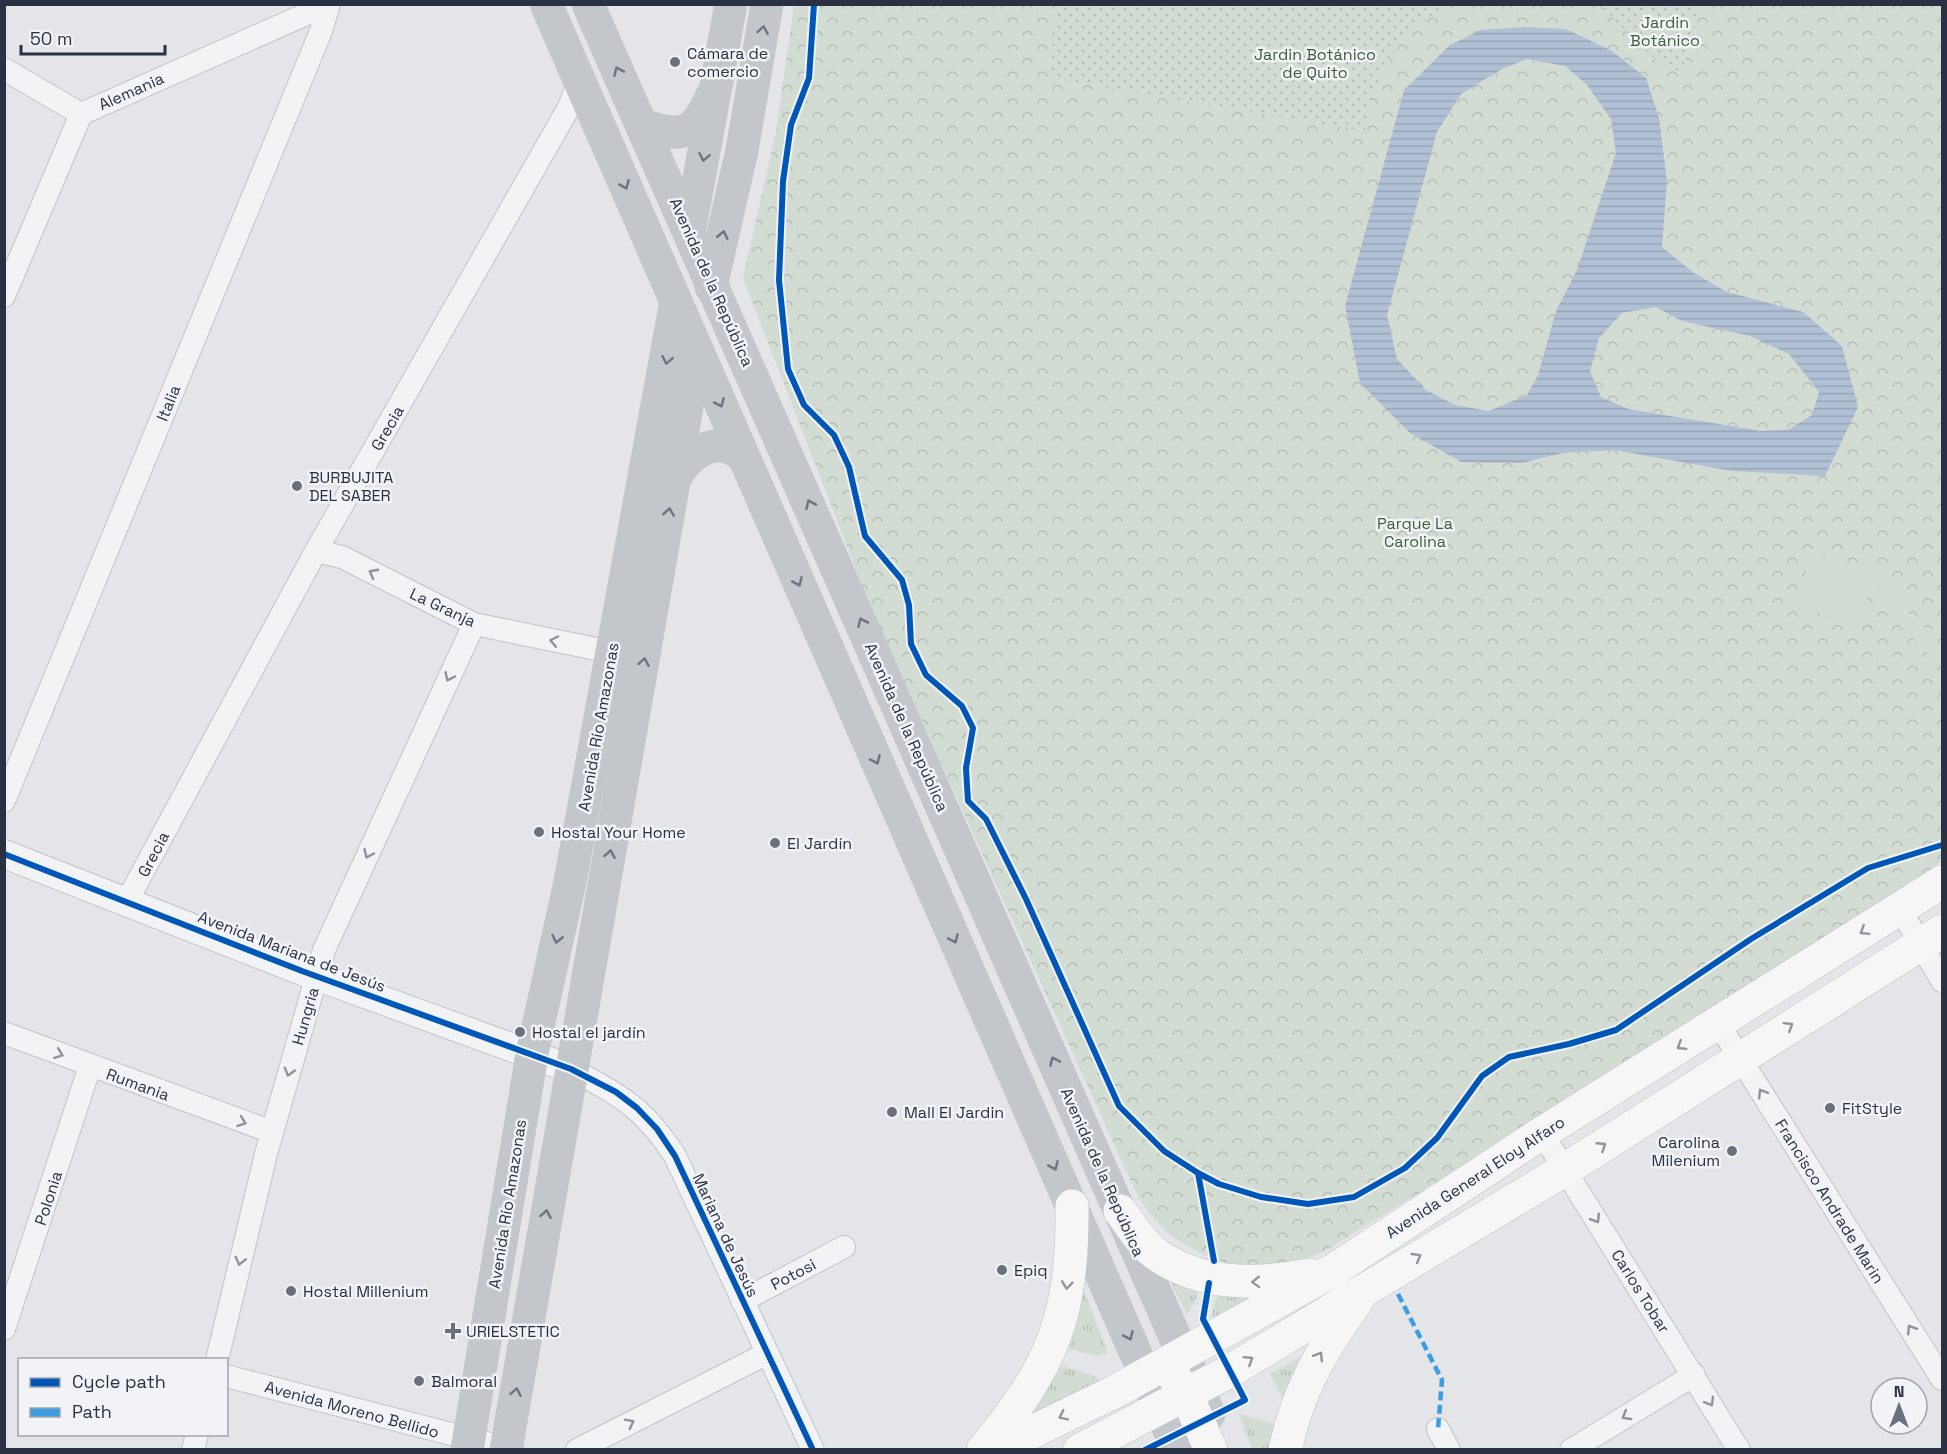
<svg xmlns="http://www.w3.org/2000/svg" width="1947" height="1454" font-family="'Space Grotesk',sans-serif">
  <defs>
    <pattern id="grass-tufts" width="24" height="20" patternUnits="userSpaceOnUse" patternTransform="scale(1.5)"><rect width="24" height="20" fill="#d3dcd3"/><path d="M3 7l-1-3M5 7V3M7 7l1-3M15 17l-1-3M17 17v-4M19 17l1-3" fill="none" stroke="#b5bdb6"/></pattern>
    <pattern id="park-crowns" width="20" height="18" patternUnits="userSpaceOnUse" patternTransform="scale(1.5)"><rect width="20" height="18" fill="#d3dcd3"/><path d="M2 6a3 3 0 1 1 6 0M12 15a3 3 0 1 1 6 0" fill="none" stroke="#b5bdb6"/></pattern>
    <pattern id="garden-dots" width="8" height="8" patternUnits="userSpaceOnUse" patternTransform="scale(1.5)"><rect width="8" height="8" fill="#d3dcd3"/><path d="M2 2h.1M6 6h.1" fill="none" stroke="#b5bdb6" stroke-width="1.8" stroke-linecap="round"/></pattern>
    <pattern id="water-rules" width="6" height="5" patternUnits="userSpaceOnUse" patternTransform="scale(1.5)"><rect width="6" height="5" fill="#b1c0d4"/><path d="M0 2.5h6" fill="none" stroke="#98a5b7"/></pattern>
  </defs>
  <rect width="100%" height="100%" fill="#e3e5e8"/>
  <path fill="url(#grass-tufts)" d="M1157,1256L1196,1279C1198,1293 1197,1302 1187,1314Z
    M1078,1275L1108,1353L1097,1356L1070,1349L1064,1341Z
    M1224,1288L1270,1290L1211,1323L1215,1300Z
    M1300,1357L1284,1401L1270,1374Z
    M1064,1366L1095,1376L1100,1382L1015,1425L1055,1369Z
    M1239,1414L1279,1425L1273,1449H1252Z"/>
  <path fill="url(#park-crowns)" d="M794,5H1942V861L1725,1003L1325,1251C1308,1258 1291,1265 1272,1268C1238,1272 1196,1254 1169,1234C1158,1225 1148,1210 1139,1199L872,611L743,278L776,132Z"/>
  <path fill="url(#garden-dots)" d="M1055,5V4L1451,5C1399,29 1373,75 1365,131L1050,78Z
    M1600,5H1701L1681,74L1653,57Z"/>
  <path fill="#d3dcd3" d="M1811,555L1888,576L1903,596L1905,611L1920,622L1942,647V667L1889,615L1878,587L1866,599L1870,619L1858,627L1796,606Z"/>
  <path fill="url(#water-rules)" fill-rule="evenodd" d="M1524,27L1566,29L1612,51L1646,78L1659,118L1667,181L1662,247L1694,273L1727,292L1803,312L1842,346L1858,407L1825,476L1732,471L1614,450L1562,453L1522,463L1461,462L1410,433L1360,383L1345,306L1404,90L1450,45L1481,30ZM1527,59L1565,66L1587,85L1611,119L1616,153L1577,270L1556,311L1538,375L1527,395L1489,411L1455,405L1426,390L1397,359L1387,315L1437,132L1461,94L1502,69ZM1656,307L1682,321L1750,336L1789,354L1819,392L1812,415L1788,430L1761,431L1628,409L1601,397L1590,371L1599,338L1622,313Z"/>
  <g fill="none" stroke-linecap="round" stroke-linejoin="round">
    <g stroke="#c1c3c6" stroke-width="24">
      <path id="minor" d="M4,69L81,114
        M4,296L81,114L329,4
        M316,551L342,557L474,624L611,652
        M4,801L321,31L329,4
        M127,901L316,551L568,109L579,82
        M1900,909L1942,981
        M1718,1023L1942,1379
        M4,1033L272,1132
        M571,1069C621,1096 643,1107 675,1156L813,1450
        M1542,1133L1739,1450
        M742,1301L844,1247
        M4,1329L90,1066
        M217,1360L266,1154L324,950L474,624
        M226,1376L513,1450
        M1438,1429L1449,1450
        M193,1450L197,1434
        M577,1450L766,1354
        M1571,1450L1694,1375"/>
    </g>
    <g stroke="#c1c3c6" stroke-width="30">
      <path id="tertiary" d="M4,854L302,971L571,1069"/>
    </g>
    <g stroke="#bfc2c6" stroke-width="34">
      <path id="primary" d="M1120,1211C1131,1225 1141,1243 1156,1254C1200,1286 1258,1285 1309,1275
        M1174,1376L1186,1394L1211,1450
        M983,1450C1053,1365 1073,1317 1072,1206
        M995,1450L1116,1391L1334,1270L1542,1133L1942,882
        M1080,1450L1230,1371L1566,1169L1942,931
        M1285,1450C1299,1387 1322,1350 1358,1299"/>
    </g>
    <use href="#minor" stroke="#f2f3f5" stroke-width="22"/>
    <use href="#tertiary" stroke="#f2f3f5" stroke-width="28"/>
    <path stroke="#c3c6ca" stroke-width="33" d="M546,4L1178,1450
      M588,4L1209,1414
      M643,125C681,138 694,136 711,97
      M689,233L731,4
      M711,287L742,150L767,4
      M675,479C687,453 720,431 744,458
      M467,1450L532,1054L570,882L676,301
      M506,1450L697,349"/>
    <use href="#primary" stroke="#f6f6f7" stroke-width="33"/>
    <path stroke="#3d9de3" stroke-width="4.5" stroke-dasharray="9 4.5" stroke-linecap="butt" d="M1398,1294L1442,1380L1438,1429"/>
    <g stroke="#f1f3f7" stroke-width="10">
      <path id="cycleway" d="M814,4L809,78L791,125L783,181L779,280L788,369L804,405L834,435L849,467L865,536L902,580L909,605L911,644L926,675L962,706L973,728L966,768L968,801L986,819L1026,899L1119,1106L1164,1151L1198,1173L1219,1184L1261,1197L1308,1204L1354,1197L1405,1168L1437,1138L1482,1076L1509,1057L1569,1044L1616,1030L1751,939L1868,868L1942,845
        M4,854L302,971L571,1069L616,1092L637,1108L657,1129L675,1156L813,1450
        M1198,1173L1214,1261
        M1145,1450L1245,1400L1203,1319L1209,1283"/>
    </g>
    <use href="#cycleway" stroke="#0057b8" stroke-width="6"/>
  </g>
  <defs><path id="oneway-chevron" d="M-2-3.5L2.5 0L-2 3.5" fill="none" stroke-width="1.6" stroke-linecap="round" stroke-linejoin="round" transform="scale(1.5)"/></defs>
  <g stroke="#6e747f">
    <use href="#oneway-chevron" transform="translate(763 30) rotate(-80)"/>
    <use href="#oneway-chevron" transform="translate(618 71) rotate(-114)"/>
    <use href="#oneway-chevron" transform="translate(704 157) rotate(101)"/>
    <use href="#oneway-chevron" transform="translate(625 185) rotate(66)"/>
    <use href="#oneway-chevron" transform="translate(723 235) rotate(-77)"/>
    <use href="#oneway-chevron" transform="translate(667 360) rotate(101)"/>
    <use href="#oneway-chevron" transform="translate(720 403) rotate(66)"/>
    <use href="#oneway-chevron" transform="translate(810 504) rotate(-114)"/>
    <use href="#oneway-chevron" transform="translate(669 512) rotate(-81)"/>
    <use href="#oneway-chevron" transform="translate(798 582) rotate(66)"/>
    <use href="#oneway-chevron" transform="translate(862 622) rotate(-114)"/>
    <use href="#oneway-chevron" transform="translate(644 662) rotate(-80)"/>
    <use href="#oneway-chevron" transform="translate(876 760) rotate(66)"/>
    <use href="#oneway-chevron" transform="translate(610 854) rotate(-80)"/>
    <use href="#oneway-chevron" transform="translate(557 939) rotate(103)"/>
    <use href="#oneway-chevron" transform="translate(954 939) rotate(66)"/>
    <use href="#oneway-chevron" transform="translate(1054 1061) rotate(-114)"/>
    <use href="#oneway-chevron" transform="translate(1054 1166) rotate(66)"/>
    <use href="#oneway-chevron" transform="translate(546 1214) rotate(-80)"/>
    <use href="#oneway-chevron" transform="translate(1129 1336) rotate(66)"/>
    <use href="#oneway-chevron" transform="translate(516 1392) rotate(-80)"/>
  </g>
  <g stroke="#8e929c">
    <use href="#oneway-chevron" transform="translate(373 573) rotate(-152)"/>
    <use href="#oneway-chevron" transform="translate(554 641) rotate(-168)"/>
    <use href="#oneway-chevron" transform="translate(449 677) rotate(115)"/>
    <use href="#oneway-chevron" transform="translate(368 854) rotate(115)"/>
    <use href="#oneway-chevron" transform="translate(59 1054) rotate(21)"/>
    <use href="#oneway-chevron" transform="translate(289 1072) rotate(106)"/>
    <use href="#oneway-chevron" transform="translate(1762 1093) rotate(-122)"/>
    <use href="#oneway-chevron" transform="translate(242 1122) rotate(20)"/>
    <use href="#oneway-chevron" transform="translate(1596 1219) rotate(58)"/>
    <use href="#oneway-chevron" transform="translate(240 1261) rotate(104)"/>
    <use href="#oneway-chevron" transform="translate(1911 1329) rotate(-122)"/>
    <use href="#oneway-chevron" transform="translate(1710 1402) rotate(59)"/>
    <use href="#oneway-chevron" transform="translate(1626 1416) rotate(149)"/>
    <use href="#oneway-chevron" transform="translate(630 1423) rotate(-27)"/>
  </g>
  <g stroke="#90949c">
    <use href="#oneway-chevron" transform="translate(1864 931) rotate(148)"/>
    <use href="#oneway-chevron" transform="translate(1789 1026) rotate(-32)"/>
    <use href="#oneway-chevron" transform="translate(1681 1046) rotate(148)"/>
    <use href="#oneway-chevron" transform="translate(1602 1146) rotate(-33)"/>
    <use href="#oneway-chevron" transform="translate(1417 1257) rotate(-31)"/>
    <use href="#oneway-chevron" transform="translate(1256 1282) rotate(178)"/>
    <use href="#oneway-chevron" transform="translate(1067 1285) rotate(97)"/>
    <use href="#oneway-chevron" transform="translate(1319 1356) rotate(-58)"/>
    <use href="#oneway-chevron" transform="translate(1249 1360) rotate(-32)"/>
    <use href="#oneway-chevron" transform="translate(1063 1416) rotate(154)"/>
  </g>
  <g fill="#6a707c" stroke="#f1f3f7" stroke-width="2">
    <circle cx="675" cy="62" r="6"/>
    <circle cx="297" cy="486" r="6"/>
    <circle cx="539" cy="832" r="6"/>
    <circle cx="775" cy="843" r="6"/>
    <circle cx="520" cy="1032" r="6"/>
    <circle cx="1830" cy="1108" r="6"/>
    <circle cx="892" cy="1112" r="6"/>
    <circle cx="1732" cy="1151" r="6"/>
    <circle cx="1002" cy="1270" r="6"/>
    <circle cx="291" cy="1291" r="6"/>
    <path d="M450 1322h6v6h6v6h-6v6h-6v-6h-6v-6h6z"/>
    <circle cx="419" cy="1381" r="6"/>
  </g>
  <g text-anchor="middle" stroke-width="5" stroke-linejoin="round" paint-order="stroke">
    <g font-size="16" fill="#3b5f35" stroke="#f1f3f7">
      <text x="1665" y="28">Jardin<tspan x="1665" dy="18">Botánico</tspan></text>
      <text x="1315" y="60">Jardin Botánico<tspan x="1315" dy="18">de Quito</tspan></text>
      <text x="1415" y="529">Parque La<tspan x="1415" dy="18">Carolina</tspan></text>
    </g>
    <g font-size="16" fill="#293142" stroke="#f1f3f7" text-anchor="start">
      <text x="687" y="59">Cámara de<tspan x="687" dy="18">comercio</tspan></text>
      <text x="309" y="483">BURBUJITA<tspan x="309" dy="18">DEL SABER</tspan></text>
      <text x="551" y="838">Hostal Your Home</text>
      <text x="787" y="849">El Jardín</text>
      <text x="532" y="1038">Hostal el jardín</text>
      <text x="1842" y="1114">FitStyle</text>
      <text x="904" y="1118">Mall El Jardin</text>
      <text x="1720" y="1148" text-anchor="end">Carolina<tspan x="1720" dy="18">Milenium</tspan></text>
      <text x="1014" y="1276">Epiq</text>
      <text x="303" y="1297">Hostal Millenium</text>
      <text x="466" y="1337">URIELSTETIC</text>
      <text x="431" y="1387">Balmoral</text>
    </g>
    <g font-size="16" fill="#293142" stroke="#f1f3f7">
      <text transform="translate(131 91) rotate(-24)" y="6">Alemania</text>
      <text transform="translate(712 282) rotate(66)" y="6">Avenida de la República</text>
      <text transform="translate(168 403) rotate(-68)" y="6">Italia</text>
      <text transform="translate(387 428) rotate(-60)" y="6">Grecia</text>
      <text transform="translate(443 607) rotate(25)" y="6">La Granja</text>
      <text transform="translate(598 727) rotate(-80)" y="6">Avenida Río Amazonas</text>
      <text transform="translate(907 727) rotate(66)" y="6">Avenida de la República</text>
      <text transform="translate(153 854) rotate(-62)" y="6">Grecia</text>
      <text transform="translate(292 951) rotate(21)" y="6">Avenida Mariana de Jesús</text>
      <text transform="translate(305 1016) rotate(-74)" y="6">Hungria</text>
      <text transform="translate(138 1084) rotate(20)" y="6">Rumania</text>
      <text transform="translate(1103 1172) rotate(66)" y="6">Avenida de la República</text>
      <text transform="translate(1475 1177) rotate(-33)" y="6">Avenida General Eloy Alfaro</text>
      <text transform="translate(48 1198) rotate(-72)" y="6">Polonia</text>
      <text transform="translate(1830 1201) rotate(58)" y="6">Francisco Andrade Marin</text>
      <text transform="translate(507 1204) rotate(-81)" y="6">Avenida Río Amazonas</text>
      <text transform="translate(726 1235) rotate(65)" y="6">Mariana de Jesús</text>
      <text transform="translate(793 1274) rotate(-28)" y="6">Potosi</text>
      <text transform="translate(1641 1291) rotate(58)" y="6">Carlos Tobar</text>
      <text transform="translate(352 1409) rotate(15)" y="6">Avenida Moreno Bellido</text>
    </g>
  </g>
  <rect width="1947" height="1454" fill="none" stroke="#293142" stroke-width="12"/>
  <rect x="18" y="1358" width="210" height="78" fill="#f1f3f7" stroke="#a1a5af" stroke-width="1.5"/>
  <rect x="30" y="1378" width="30" height="9" fill="#0057b8" stroke="#a1a5af" stroke-width="1.5"/>
  <text x="72" y="1388" font-size="18" fill="#293142">Cycle path</text>
  <rect x="30" y="1408" width="30" height="9" fill="#3d9de3" stroke="#a1a5af" stroke-width="1.5"/>
  <text x="72" y="1418" font-size="18" fill="#293142">Path</text>
  <g transform="translate(1899 1406)"><circle r="28" fill="#f1f3f7" stroke="#a1a5af" stroke-width="1.5"/>
  <path d="M0-4.5L10 22L0 15L-10 22Z" fill="#6a707c"/>
  <text y="-9" font-size="16" font-weight="bold" text-anchor="middle" fill="#293142">N</text>
  </g>
  <path d="M21 45v9h144v-9" fill="none" stroke="#293142" stroke-width="3"/>
  <text x="30" y="45" font-size="18" fill="#293142" stroke="#f1f3f7" stroke-width="4.5" paint-order="stroke">50 m</text>
</svg>
